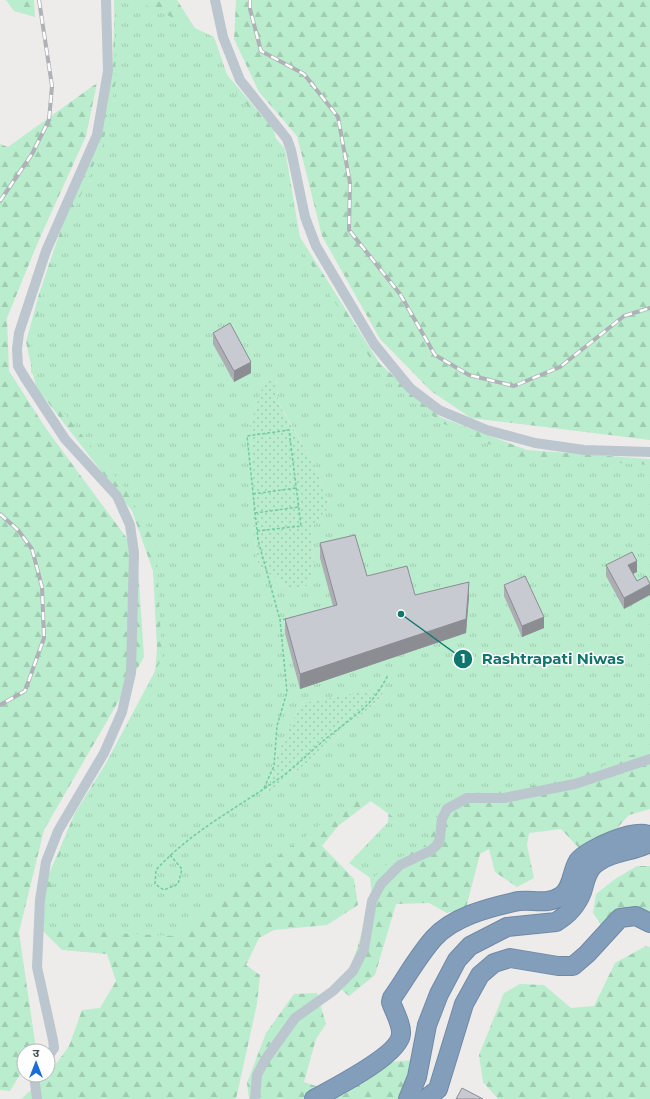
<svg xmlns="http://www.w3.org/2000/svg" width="650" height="1099" font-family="Montserrat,'Noto Sans Devanagari',sans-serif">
  <defs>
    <pattern id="grass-dots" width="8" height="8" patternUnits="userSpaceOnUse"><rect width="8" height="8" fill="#b9edcd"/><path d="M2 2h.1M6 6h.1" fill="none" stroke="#a0cdb2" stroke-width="1.8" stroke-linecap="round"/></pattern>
    <pattern id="forest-firs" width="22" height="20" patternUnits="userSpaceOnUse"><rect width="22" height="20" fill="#b9edcd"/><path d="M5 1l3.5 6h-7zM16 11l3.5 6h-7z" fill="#a0cdb2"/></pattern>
    <pattern id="park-tufts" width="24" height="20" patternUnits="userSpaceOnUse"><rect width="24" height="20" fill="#b9edcd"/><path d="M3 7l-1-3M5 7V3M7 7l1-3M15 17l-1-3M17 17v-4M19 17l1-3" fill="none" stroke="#a0cdb2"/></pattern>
  </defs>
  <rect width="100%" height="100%" fill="#eeebeb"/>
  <path fill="url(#grass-dots)" d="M276,378L279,404L316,468L330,506L311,528L314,562L308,586L291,590L258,566L252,514L250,425L264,381Z
    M384,687L382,697L300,769L267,794L276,757L301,703Z"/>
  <path fill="url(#forest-firs)" d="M6,0H34L35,17L14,11Z
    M115,0H177L217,63L274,130L293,226L380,364L440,417L527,450L650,459V565L337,486L278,367L239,333L199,865L650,643V809L629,815L599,848L580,849L561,829L529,833L527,845L534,878L517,887L495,872L489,849L480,854L466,908L447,913L429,903L396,904L375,975L349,996L342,990L357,949L372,896L368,857L387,838L389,805L380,794L338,826L322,846L354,879L358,905L327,925L274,930L259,938L246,965L260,975L257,1004L236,1099H21L48,1075L69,1046L82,1010L100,1008L116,981L107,954L62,950L43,931L46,881L75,813L154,686L157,648L153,571L132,511L36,387L26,342L39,294L112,79Z
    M236,0H650V440L471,418L431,391L380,339L322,236L297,136L259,92L234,39Z
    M97,83L86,136L38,242L7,318L9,371L47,430L137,552L144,657L44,830L19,932L36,1049L24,1051V1068L10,1091L0,1090V144L8,147Z
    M637,866H650V911L629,906L602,926L593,913L596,894L615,879Z
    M646,946L650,947V1099H498L483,1082L479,1055L504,993L520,984L544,985L571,1008L594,1006L615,963Z
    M317,993L326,1024L316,1039L304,1082L343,1095L389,1062L414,1060L424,1073L397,1099H249L247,1083L266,1033L294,994Z"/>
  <path fill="url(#park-tufts)" fill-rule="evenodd" d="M114,0H135L214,37L231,86L285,149L302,250L382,377L442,423L516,456L650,465V748L573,777L516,789L463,794L437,814L424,846L390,862L372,879L349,863L393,817L361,794L173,936L40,929L64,842L162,658L156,542L124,487L31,372L32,335L54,258L103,143L116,81ZM276,378L279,403L316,468L330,506L311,528L314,562L308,586L291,590L258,566L252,514V448L250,425L264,382ZM384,688L382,697L300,769L267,793L276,757L301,703Z"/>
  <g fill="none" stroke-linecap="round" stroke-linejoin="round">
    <g stroke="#6f89a6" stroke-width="20">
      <path id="highway" d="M314,1099C332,1089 400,1055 401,1034C402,1025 394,1011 391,1002L392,998C406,978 418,956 434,938C453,917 487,908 514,902C529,898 547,906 561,896C573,888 571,872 578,861C587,849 637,827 650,836
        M408,1099L417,1077L427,1025L439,994L457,960L470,946L507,927L556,922C568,915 577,905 582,892C585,883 586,873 593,866C606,853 629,852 645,845L650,840
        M426,1099L438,1089L464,1004L480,975L494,963L510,958L558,966H573L587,954L620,918L636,916L650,923"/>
    </g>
    <path stroke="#72ca9f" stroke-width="1.5" stroke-dasharray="3 2" stroke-linecap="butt" d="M253,494L296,488
      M255,513L299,507
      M257,531L301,526L289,430L247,436L258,540L280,620
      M264,788L274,766L277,726L287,692L280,620L286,619
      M170,855L182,869L178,884L164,890L155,884L156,870C192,830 241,806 284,775C301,762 316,746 333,733C358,713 373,705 388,675"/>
    <path stroke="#bcc6ce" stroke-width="10" d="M215,0L223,37L240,80L287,139L291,150L305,217L316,246L374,344L410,388L439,410L487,430L535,443L584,450L650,452
      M48,1057L54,1048L53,1040L37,967L40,900L46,862L58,831L104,753L122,712L131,673L134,553L130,525L117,496L65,439L25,378L18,366L17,349L19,333L46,251L97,135L108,71L106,0
      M34,1075L37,1099
      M255,1099L257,1075L265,1060L295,1018L333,991L353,971L364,949L372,901L381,884L400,865L430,851L437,845L440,838L442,819L447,809L467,798H504L575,784L650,759"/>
    <use href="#highway" stroke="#839eba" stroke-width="18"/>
    <g stroke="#aeb1b6" stroke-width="4">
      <path id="rail" d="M250,0V9L261,51L304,74L338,117L350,183L349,230L400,294L435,355L469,375L514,386L560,367L624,316L650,308
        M0,201L32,154L49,120L52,86L39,0
        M0,514L18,530L32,549L42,587L44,638L25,691L0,705"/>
    </g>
    <use href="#rail" stroke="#fff" stroke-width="2.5" stroke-dasharray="8" stroke-linecap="butt"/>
  </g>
  <path fill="#acaeb4" d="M213,333L251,373L234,382L213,344Z
    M320,543L367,576L415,595L469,596L466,633L300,689L285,633V619L333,606L320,558Z
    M606,565L637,572L633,574L624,609L606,576Z
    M504,585L544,628L522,637L504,596Z"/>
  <path fill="#8c8d92" d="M251,362V373L234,382V371Z
    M637,561V572L628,576V565Z
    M469,582V596L466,633L300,689V674Z
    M650,584V595L624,609V598Z
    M544,617V628L522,637V626Z"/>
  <path fill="#c8cad1" stroke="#8c8d92" d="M230,323L251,362L234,371L213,333Z
    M355,535L367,576L407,566L415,595L469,582L466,619L300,674L285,619L337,605L320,543Z
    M632,552L637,561L628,565L637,581L646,576L650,584L624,598L606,565Z
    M525,576L544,617L522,626L504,585Z
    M462,1088L483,1099H456Z"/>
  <path fill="none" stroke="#0f766e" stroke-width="1.5" d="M401 614L463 659"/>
  <g fill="#0f766e" stroke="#fff" stroke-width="1.5">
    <circle cx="401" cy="614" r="4"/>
    <circle cx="463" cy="659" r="10"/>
  </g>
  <g font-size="12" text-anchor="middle" font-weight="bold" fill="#fff">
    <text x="463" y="663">1</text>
  </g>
  <g font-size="15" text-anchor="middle" font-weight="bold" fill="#0f766e" stroke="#fff" stroke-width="3" stroke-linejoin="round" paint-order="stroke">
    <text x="553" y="664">Rashtrapati Niwas</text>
  </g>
  <g transform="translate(36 1063)"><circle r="19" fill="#ffffff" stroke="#b4b9bc"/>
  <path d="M0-3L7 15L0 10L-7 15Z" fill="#1b6dd8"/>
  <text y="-6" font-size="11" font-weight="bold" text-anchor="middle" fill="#444f58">उ</text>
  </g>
</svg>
